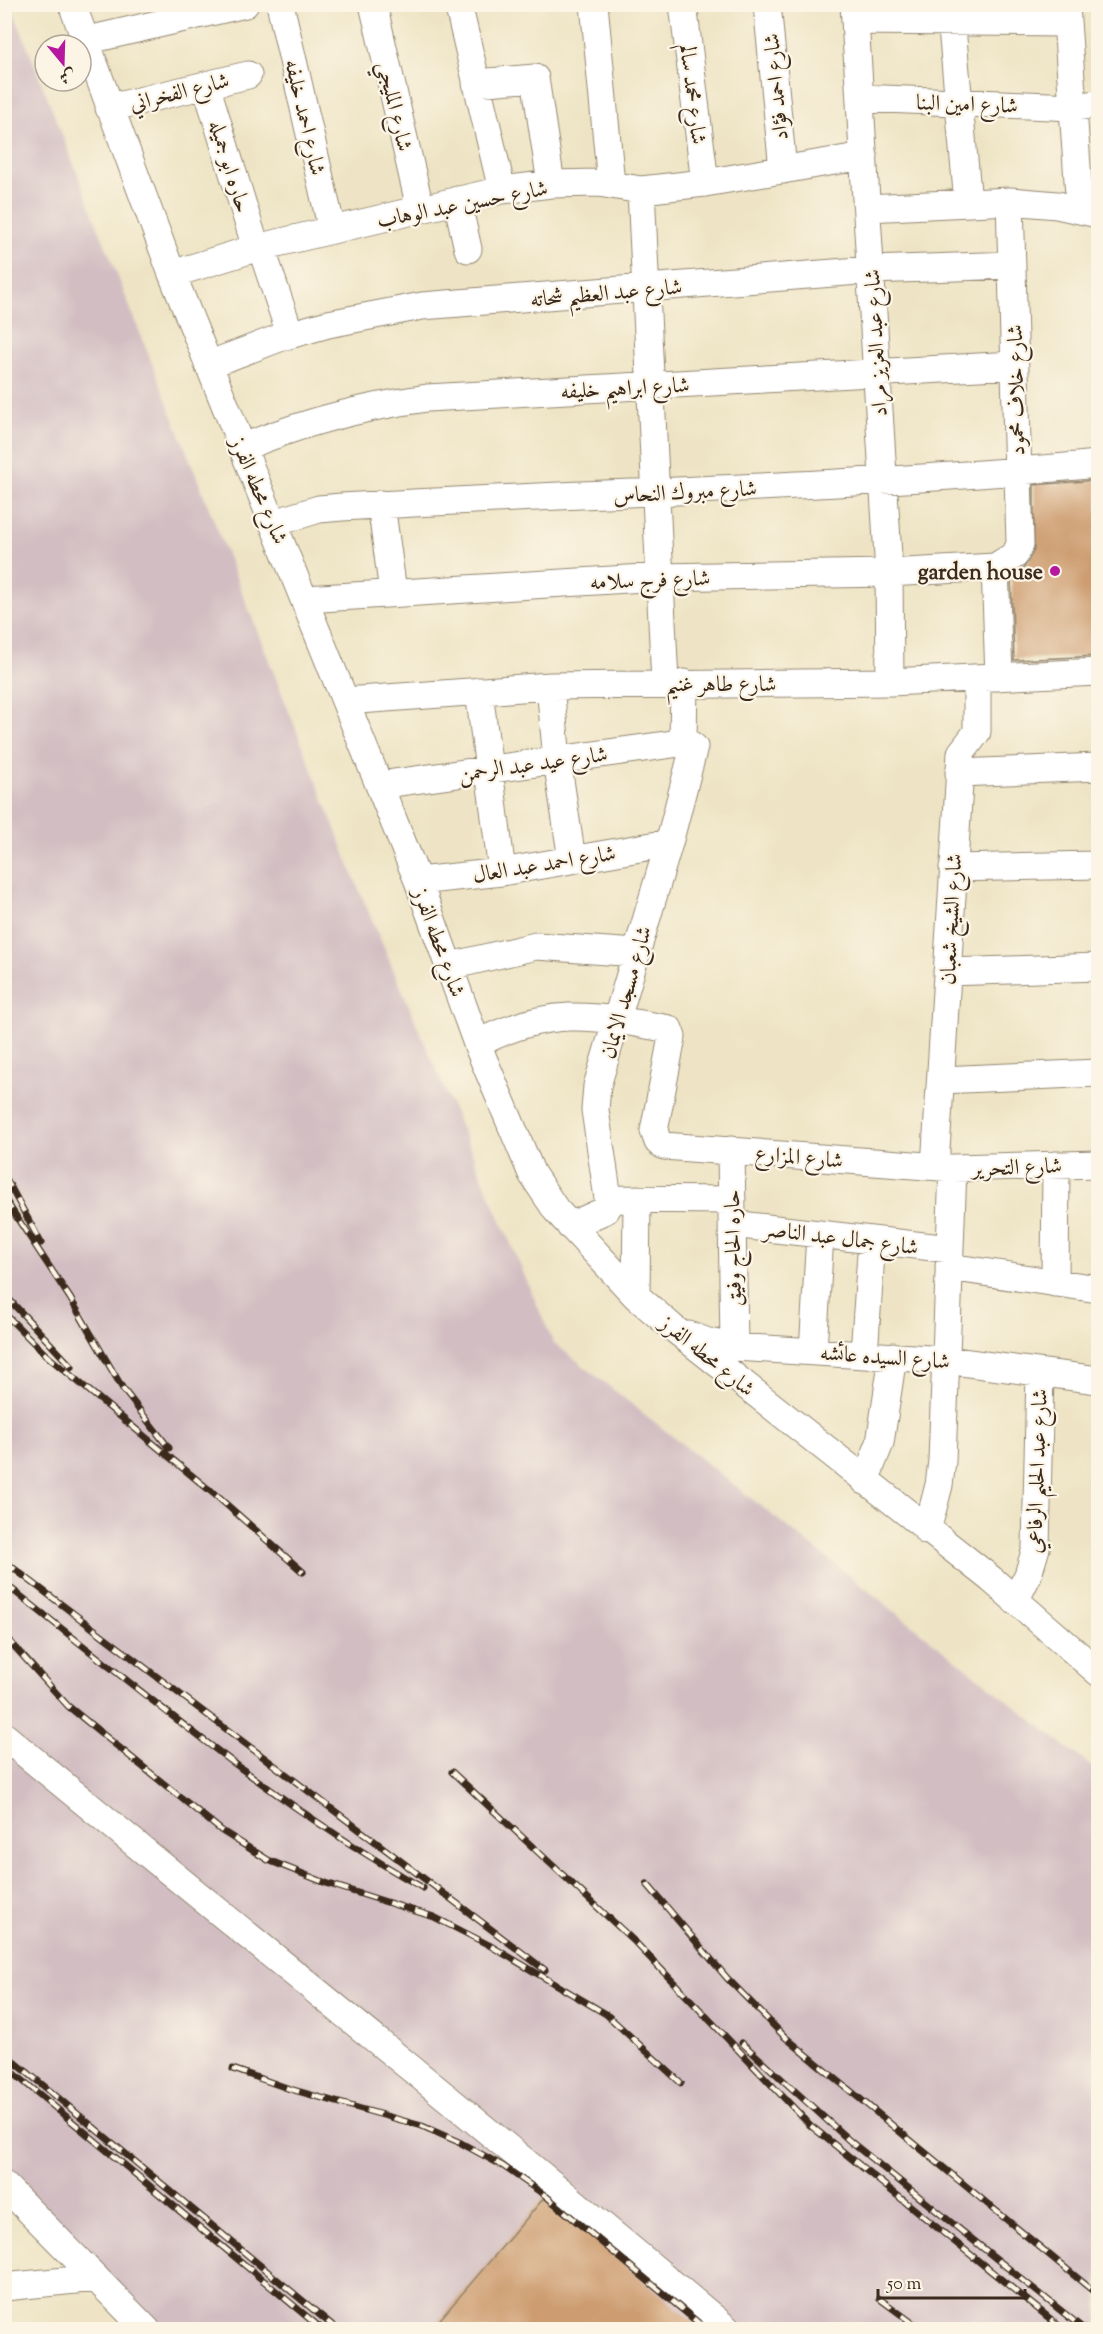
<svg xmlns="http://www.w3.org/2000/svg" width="1103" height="2334" font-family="'Sorts Mill Goudy',Amiri,serif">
  <rect width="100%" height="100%" fill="#fcf5e5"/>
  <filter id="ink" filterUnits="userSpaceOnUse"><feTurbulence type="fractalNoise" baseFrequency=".0167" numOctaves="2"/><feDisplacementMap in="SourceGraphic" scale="12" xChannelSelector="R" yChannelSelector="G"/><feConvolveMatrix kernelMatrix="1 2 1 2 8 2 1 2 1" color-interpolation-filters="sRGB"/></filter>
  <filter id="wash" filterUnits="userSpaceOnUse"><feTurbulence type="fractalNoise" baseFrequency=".008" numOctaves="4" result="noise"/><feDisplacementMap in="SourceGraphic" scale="24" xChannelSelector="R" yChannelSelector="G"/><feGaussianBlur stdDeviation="1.35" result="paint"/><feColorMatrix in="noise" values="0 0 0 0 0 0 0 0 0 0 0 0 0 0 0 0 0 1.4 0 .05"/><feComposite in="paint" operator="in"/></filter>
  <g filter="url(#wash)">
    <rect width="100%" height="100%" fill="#eee4c5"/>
    <path fill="#d2bec2" d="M4,5H11L360,892L553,1342L1098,1772V2329H160L5,2177Z"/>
    <g id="blocks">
      <path fill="#cd9d71" d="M1098,480V656L1014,660L1011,576L1024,568L1034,550V485Z
        M544,2198L628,2267L703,2330H431Z"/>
    </g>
  </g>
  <g filter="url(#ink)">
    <use href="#blocks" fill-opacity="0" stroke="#948772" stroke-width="1.5"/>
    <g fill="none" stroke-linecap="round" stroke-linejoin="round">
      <g stroke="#948772" stroke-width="29">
        <path id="minor" d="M72,4L172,274L418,881L477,1044L532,1174L556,1210L636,1296L673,1328L991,1579L1098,1672
          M280,4L332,230
          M373,4L420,208
          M458,4L502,190
          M594,4L611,184
          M683,4L705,183
          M767,4L783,170
          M854,4L889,573L890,682
          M950,6L968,203
          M1066,6L1080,210
          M856,21L1067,23
          M84,41L245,4
          M476,83L535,78L551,184
          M206,85L256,248
          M861,98L1074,107L1098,104
          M109,108L248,75
          M641,190L665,683
          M457,200L468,249
          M867,208L1010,201L1057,205L1098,214
          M261,247L290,334
          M172,274L256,248L502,190L551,184L599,183L641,190L705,183L864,156
          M208,365L282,337L328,324L422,306L871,270L1012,265
          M242,448C302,422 363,407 427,398L1014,365
          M381,504L393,592
          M274,523L319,509L342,507C594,492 847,488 1098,464
          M995,567L999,677
          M305,599L660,577L889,573L995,567L1015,555L1020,544L1010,201
          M550,686L557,760L572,860
          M479,691L502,872
          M345,701L550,686L890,682L1098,672
          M683,742L684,683
          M959,773L1098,767
          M379,785L687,742L694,747L669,843L597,1086L595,1110L609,1205L606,1210L570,1226
          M953,868L1098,865
          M418,881L502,872L669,843
          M450,966L536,946L637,953
          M947,972L1098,967
          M477,1044C549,1006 592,1015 669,1029L672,1037L654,1131L658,1142L664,1146L953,1168L1098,1164
          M941,1080L1098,1073
          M731,1150L734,1347
          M935,1166L961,753L977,732V678
          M609,1199L732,1200
          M732,1224L950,1249
          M949,1267L1098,1289
          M1055,1283L1056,1165
          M636,1296L637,1199
          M689,1335L708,1342L734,1347L946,1360L1098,1380
          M813,1351L820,1235
          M864,1354L872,1240
          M865,1481L880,1443L893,1356
          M927,1531L939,1485L942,1461L953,1168
          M1015,1601L1028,1575L1036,1548L1040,1373
          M4,1736C245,1935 489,2129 728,2330
          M4,2185L147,2330
          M4,2287L96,2278"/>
      </g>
      <use href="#minor" stroke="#fff" stroke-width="27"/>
      <g stroke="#3b2a1e" stroke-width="7">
        <path id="rail" d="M4,1175L41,1243
          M4,1198L70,1298L123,1389L169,1448
          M4,1294L72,1367
          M4,1313L46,1355L219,1498L303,1572
          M4,1561L545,1970
          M4,1583C140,1690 273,1803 423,1888
          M4,1635L68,1706L222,1831L268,1860L326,1883L434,1917L489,1945L606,2014L681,2083
          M452,1772L635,1942L810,2125L1064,2330
          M647,1884L727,1978L785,2037L1098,2295
          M742,2043L851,2142L1085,2330
          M4,2053L338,2330
          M4,2065L323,2330
          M233,2069L290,2089L422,2126L461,2143L503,2166L546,2196L707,2330
          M880,2299L922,2330"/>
      </g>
      <use href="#rail" stroke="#fcf5e5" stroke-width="4.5" stroke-dasharray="14" stroke-linecap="butt"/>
    </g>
  </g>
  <circle fill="#b5179e" stroke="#fcf5e5" stroke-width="2" cx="1055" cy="571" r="6"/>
  <g text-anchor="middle" stroke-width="4.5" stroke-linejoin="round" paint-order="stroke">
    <g font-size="22" fill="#3b2a1e" stroke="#fcf5e5">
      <text transform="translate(775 87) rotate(-95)" y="8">شارع احمد فؤاد</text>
      <text transform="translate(179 91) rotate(-14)" y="8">شارع الفخراني</text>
      <text transform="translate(694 94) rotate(83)" y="8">شارع محمد سالم</text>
      <text transform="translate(967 103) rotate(2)" y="8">شارع امين البنا</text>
      <text transform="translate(396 106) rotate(77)" y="8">شارع المليجي</text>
      <text transform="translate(306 117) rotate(77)" y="8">شارع احمد خليفه</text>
      <text transform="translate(231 166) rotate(73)" y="8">حاره ابو جميله</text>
      <text transform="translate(462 203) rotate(-11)" y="8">شارع حسين عبد الوهاب</text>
      <text transform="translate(606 292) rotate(-5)" y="8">شارع عبد العظيم شحاته</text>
      <text transform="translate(875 343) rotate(-93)" y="8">شارع عبد العزيز مراد</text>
      <text transform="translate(625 387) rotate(-3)" y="8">شارع ابراهيم خليفه</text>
      <text transform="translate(1015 390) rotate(-91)" y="8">شارع خلاف محمود</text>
      <text transform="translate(260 490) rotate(67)" y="8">شارع محطه الفرز</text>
      <text transform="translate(685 491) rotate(-3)" y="8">شارع مبروك النحاس</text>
      <text transform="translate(650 579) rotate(-2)" y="8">شارع فرج سلامه</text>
      <text x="721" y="691">شارع طاهر غنيم</text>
      <text transform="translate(533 763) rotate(-8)" y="8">شارع عيد عبد الرحمن</text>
      <text transform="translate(544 863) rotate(-9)" y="8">شارع احمد عبد العال</text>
      <text transform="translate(950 919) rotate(-87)" y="8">شارع الشيخ شعبان</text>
      <text transform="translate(440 942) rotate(70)" y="8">شارع محطه الفرز</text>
      <text transform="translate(625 992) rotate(-74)" y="8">شارع مسجد الايمان</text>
      <text transform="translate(799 1156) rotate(5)" y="8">شارع المزارع</text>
      <text transform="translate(1017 1166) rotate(-2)" y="8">شارع التحرير</text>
      <text transform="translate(841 1237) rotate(7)" y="8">شارع جمال عبد الناصر</text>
      <text transform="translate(732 1248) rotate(-91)" y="8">حاره الحاج وفيق</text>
      <text transform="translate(708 1355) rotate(39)" y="8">شارع محطه الفرز</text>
      <text transform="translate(885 1356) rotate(4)" y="8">شارع السيده عائشه</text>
      <text transform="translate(1036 1471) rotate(-88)" y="8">شارع عبد الحليم الرفاعي</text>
    </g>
    <g font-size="22" font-weight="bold" fill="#3b2a1e" stroke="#fcf5e5" text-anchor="end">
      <text x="1043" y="579">garden house</text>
    </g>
  </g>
  <rect width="1103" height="2334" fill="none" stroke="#fcf5e5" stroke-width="24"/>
  <g transform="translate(63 63) rotate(161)"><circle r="28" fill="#fcf5e5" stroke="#afa495" stroke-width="1.5"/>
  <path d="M0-4.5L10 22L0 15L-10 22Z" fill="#b5179e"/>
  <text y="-9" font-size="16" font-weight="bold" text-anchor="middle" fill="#3b2a1e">ش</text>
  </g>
  <path d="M878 2289v9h147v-9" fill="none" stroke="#3b2a1e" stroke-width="3"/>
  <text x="887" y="2289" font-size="18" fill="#3b2a1e" stroke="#fcf5e5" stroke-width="4.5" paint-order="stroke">50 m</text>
</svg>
